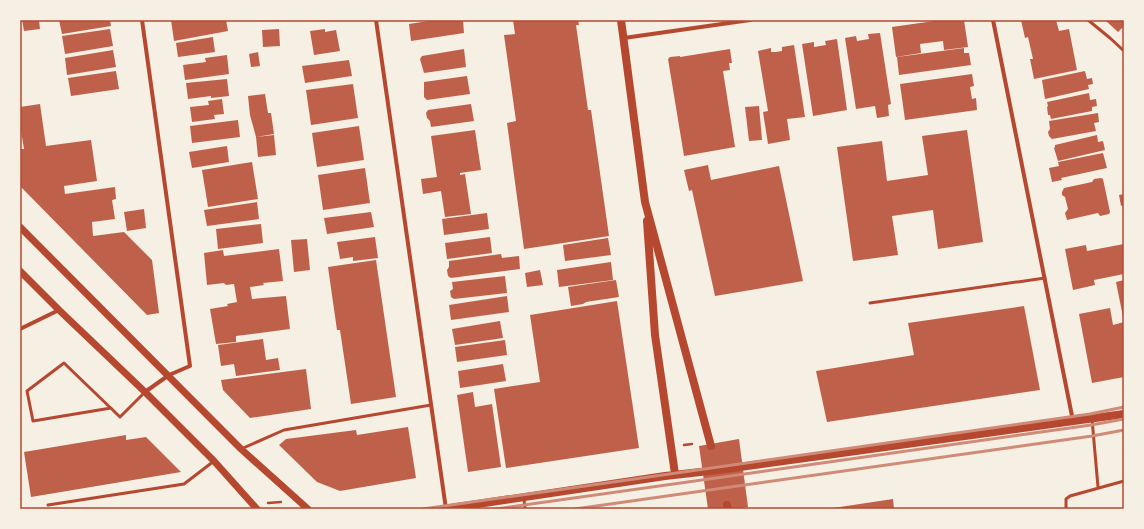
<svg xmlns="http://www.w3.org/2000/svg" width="1144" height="529" font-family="'Public Sans',sans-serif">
  <rect width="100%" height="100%" fill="#f6efe4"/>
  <path fill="#bf614a" d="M22,20H39L40,29L24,31Z
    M59,20H110L111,26L62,34Z
    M171,20H226L228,31L174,41Z
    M435,20H463L464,33L411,41L409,24Z
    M513,20H578L579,25H576L588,110H591L609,236L524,249L507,123L516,121L504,35L515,34Z
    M941,20H964L968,47L944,50L943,41L920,44L921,53L896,57L892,27Z
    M1021,20H1056L1059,31L1069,29L1077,70L1034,79L1030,59H1033L1028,37L1025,38Z
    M1105,20H1124V26L1118,32Z
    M110,29L113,46L65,54L62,36Z
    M279,29L280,46L263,47L262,30Z
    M325,29V32L336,30L340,51L314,55L310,31Z
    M880,33L891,104L888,105L889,116L877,118L875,106L856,109L845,38L856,36L857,41L869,39L868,34Z
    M213,37L215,52L178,57L176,43Z
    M837,39L847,110L813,116L802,44L814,42V47L826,45L825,41Z
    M794,45L805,117L787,119L790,140L768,144L763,112L768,111L758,51L771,48V52H776L782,51V47Z
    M964,48V53H969L971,65L899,75L897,57Z
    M464,49L466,67L424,73L420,59L422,56Z
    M730,49L732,63H729L730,70L723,71L735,147L684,156L668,59L670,57L680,56V57Z
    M113,50L116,67L67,75L65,58Z
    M258,52L260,66L251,67L249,54Z
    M227,55L229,74L185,80L183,65L206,62L205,58Z
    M349,60L352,76L305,83L302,66Z
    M116,71L119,89L71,96L68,78Z
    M1085,71L1087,79L1092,78L1093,84L1088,85L1089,89L1045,99L1042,80Z
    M972,74L974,86L970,87L972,99L976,98L977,110L905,120L900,84Z
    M467,76L470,94L427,100L424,97V82Z
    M227,79L229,96L211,98V96L188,99L186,83Z
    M353,84L358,118L311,125L306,90Z
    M1089,93L1090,100L1096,99L1097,106L1092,107V111L1051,119L1050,115H1048L1047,107L1048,106L1047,102Z
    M265,94L268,113H271L274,134L256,137L250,115L248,96Z
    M222,99L224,114L214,115L215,119L192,122L190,107L209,105L208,101Z
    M40,104L46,146L91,140L97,181L64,186L65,194L115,187L116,199L112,200L115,219L92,222L93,236L124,232L152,260L159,313L147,315L20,186V149H24L21,131H20V107Z
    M471,104L474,121L431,127L430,121L427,118L426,113L428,110Z
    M759,106L762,140L749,141L745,107Z
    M1098,113L1099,122L1094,123L1096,131L1052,139L1049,136L1048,132L1050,129L1049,121Z
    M238,120L240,137L192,143L190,126Z
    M359,126L364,160L317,167L312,133Z
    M475,130L481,170L460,173V175L465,174L471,214L445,217L441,191L423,194L421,179L437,177L431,136Z
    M967,130L983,242L938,249L933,210L892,216L898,255L853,261L837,147L882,141L887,181L928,175L922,136Z
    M274,135L276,155L258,157L256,137Z
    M1097,135L1098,142L1103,141L1105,150L1058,161L1054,148L1055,147V145Z
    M227,146L229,162L192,168L189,152Z
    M1103,153L1107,168L1061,178L1062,180L1052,182L1049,168L1059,166L1058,162Z
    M252,162L258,199L208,207L202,170Z
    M708,165L711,180L779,166L803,281L715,296L692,190L689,191L684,170Z
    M365,168L370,203L323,210L318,175Z
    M1101,178L1103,179L1110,212L1109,214L1100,216L1098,213L1067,220L1065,213L1068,209L1065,197L1062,195V192L1064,188L1092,182L1094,179Z
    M1124,194V205L1121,206L1119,195Z
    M257,202L259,219L207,226L204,210Z
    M144,209L146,228L127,231L124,212Z
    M371,212L374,227L327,234L324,218Z
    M487,213L489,229L444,235L442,219Z
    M261,224L263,243L218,249L216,229Z
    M375,237L378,258L353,261V257L340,259L337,242Z
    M490,237L492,253L447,259L445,243Z
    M608,238L611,255L565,261L563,245Z
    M307,239L310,270L294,272L291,240Z
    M1124,244V274L1094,280L1095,285L1073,290L1065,249L1086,245L1087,251Z
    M279,249L283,281L263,283L264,285L250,287L252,299L286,296L290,329L236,336V342L216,344L210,309L228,306L227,304L237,302L234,284L226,285L224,283L207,285L204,253L223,250L224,256Z
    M501,254L502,258L519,256L520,269L451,278L448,276L447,270L449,267V261Z
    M376,260L396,397L351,404L340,330H337L328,267Z
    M611,262L613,280L559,287L557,270Z
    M540,270L543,285L527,287L525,273Z
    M505,276L507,293L454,299L451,297L450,291L453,289L452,282Z
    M616,280L619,297L586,302L583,304L571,306L568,287Z
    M1124,280V316L1123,317L1116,282Z
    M507,296L509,312L451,320L449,305Z
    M617,301L639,448L506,468L494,389L540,382L530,315Z
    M1024,306L1040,390L827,422L816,371L914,355L908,323Z
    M1110,308L1113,325L1124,322V377L1092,383L1079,314Z
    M500,321L503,338L455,345L452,329Z
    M263,339L266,360L278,358L280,370L236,376L234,364L221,366L218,345Z
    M505,340L507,355L457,362L455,347Z
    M503,364L506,381L460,388L458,371Z
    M306,369L311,409L250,418L223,390L221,380Z
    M473,392L475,407L492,404L501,467L468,472L457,395Z
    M408,427L416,478L340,491L317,482L279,445L286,439L356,430L357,435Z
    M126,435V440L146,437L181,472L31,497L24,452Z
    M739,439L748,507L735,509H708L699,446Z
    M893,499L894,509H833V508Z"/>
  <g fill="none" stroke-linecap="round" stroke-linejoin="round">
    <path stroke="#b5482f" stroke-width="2.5" d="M684,445L692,444
      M268,503L281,502"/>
    <path stroke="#b5482f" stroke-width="3" d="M1088,20L1110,38L1124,51
      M870,303L1045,278
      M111,408L33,421L27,391L64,363L120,417L144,393
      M1092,419L1098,487
      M241,449L284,430L431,405
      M524,499L525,509
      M48,505L184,484L214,461
      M1066,509V499L1070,496L1124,481"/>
    <path stroke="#b5482f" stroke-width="4" d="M142,20L190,366L169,375L145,392
      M376,20L446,509
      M993,20L1073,421
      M624,38L750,20
      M20,329L59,310"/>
    <path stroke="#b5482f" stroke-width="7" d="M20,227L241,449L308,509
      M20,271L59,310L145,392L214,461L257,509"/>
    <path stroke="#b5482f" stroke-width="8" d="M621,20L645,202L711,446
      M647,221L655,335L675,474
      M727,505L728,509
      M444,509L665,476L718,470L1124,414"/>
    <path stroke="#cf8b77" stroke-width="3" d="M423,509L1090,414L1124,407
      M496,509L1091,425L1124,419
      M575,509L1092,436L1124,430"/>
  </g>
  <rect width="1144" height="529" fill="none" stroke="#f6efe4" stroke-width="42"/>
  <rect x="21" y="21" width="1102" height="487" fill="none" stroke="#b5482f" stroke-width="1.5"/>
</svg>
